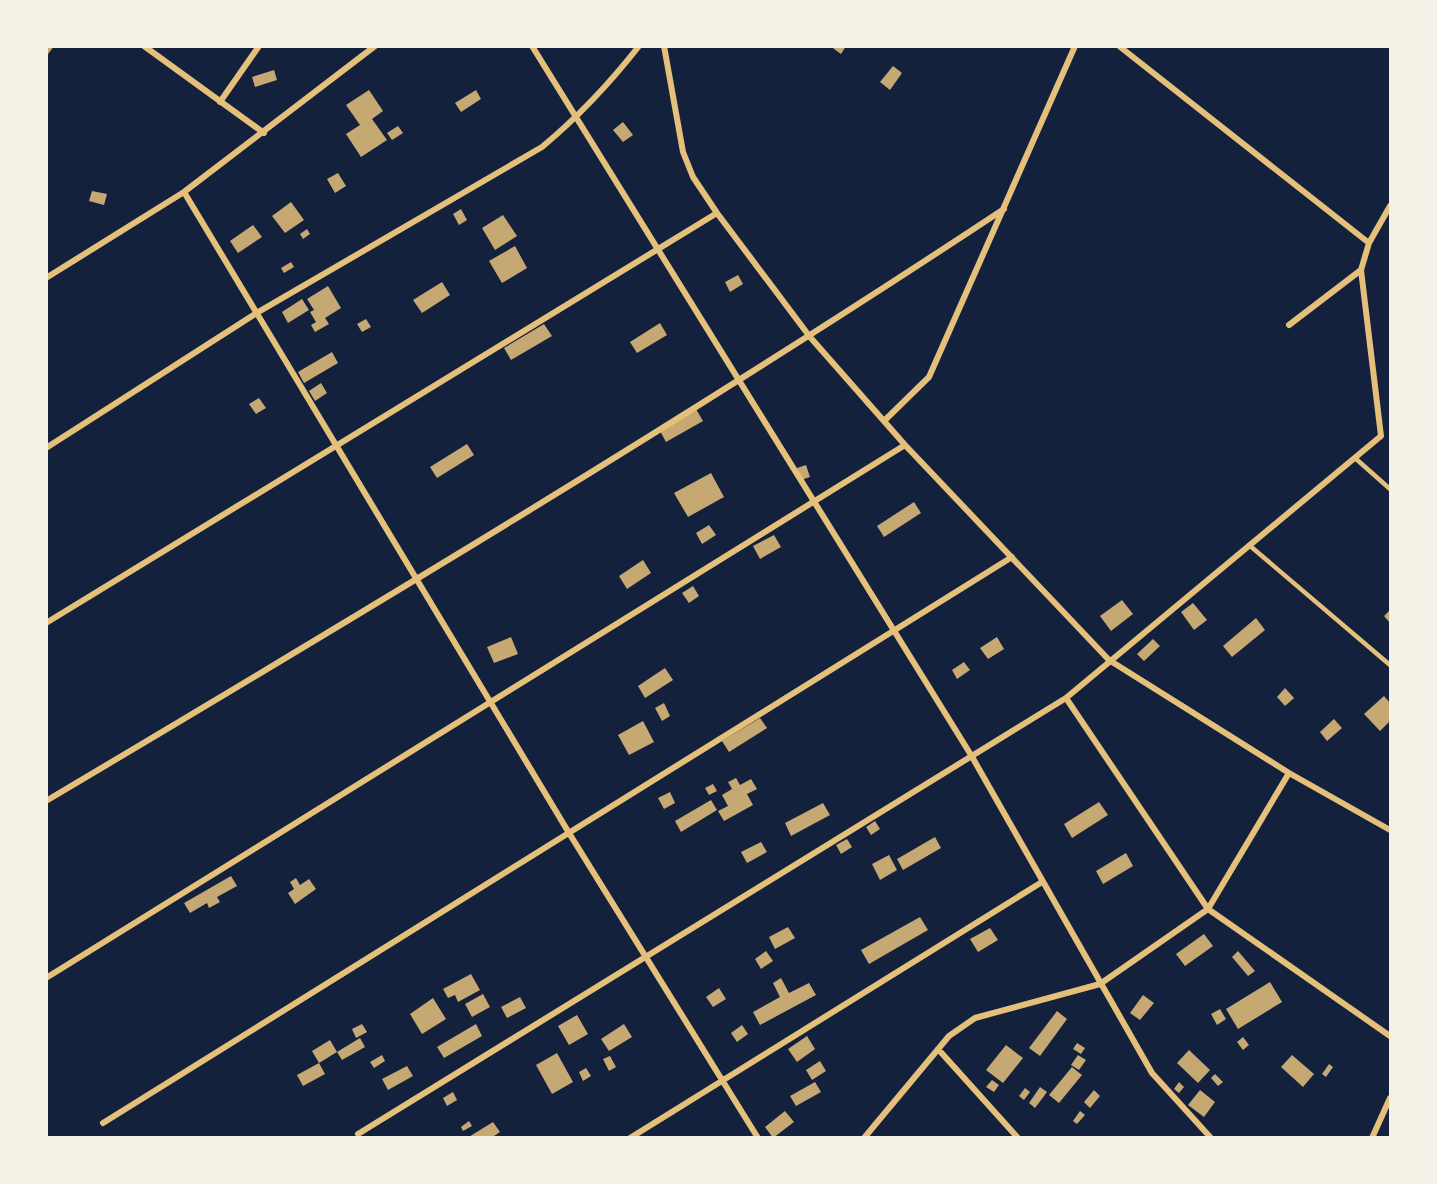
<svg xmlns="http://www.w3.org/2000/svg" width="1437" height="1184" font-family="'Asap Condensed',sans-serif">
  <rect width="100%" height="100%" fill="#14213d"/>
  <path fill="#c6a872" d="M46,46H54L46,57Z
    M830,46H846L841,54Z
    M893,66L902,73L890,90L880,82Z
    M274,70L277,80L255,87L252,77Z
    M369,90L383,111L372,119L387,140L361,157L346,134L360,125L346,105Z
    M476,90L481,99L461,112L455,103Z
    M623,122L633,135L623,142L613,130Z
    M398,126L403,133L392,140L387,133Z
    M338,173L346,186L335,193L327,179Z
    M92,191L107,194L104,205L89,201Z
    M291,202L304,220L285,233L272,216Z
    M461,209L467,220L459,225L453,214Z
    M503,215L517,236L495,250L482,228Z
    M253,225L262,237L238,253L230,241Z
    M307,229L310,234L303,239L300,234Z
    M515,246L527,268L502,283L489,261Z
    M291,262L294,267L284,273L281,268Z
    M738,275L743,284L730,292L725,282Z
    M442,282L450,295L422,313L413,300Z
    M328,286L341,308L325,318L329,324L315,332L311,325L316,322L310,312L314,310L307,299Z
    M302,299L309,310L288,323L282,312Z
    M366,319L371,327L362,332L357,324Z
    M660,323L667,335L637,353L630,342Z
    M544,324L552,336L511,360L504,348Z
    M332,352L338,363L304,383L298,372Z
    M321,383L327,393L315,401L309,391Z
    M259,398L266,408L256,414L249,404Z
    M696,409L703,421L666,442L660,431Z
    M467,444L474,455L437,478L430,467Z
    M806,465L810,477L801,480L797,468Z
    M711,473L724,497L688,517L674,493Z
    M914,502L921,513L884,537L877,526Z
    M709,525L716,535L702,544L696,533Z
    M774,535L781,547L760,559L753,546Z
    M643,560L651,573L627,589L619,576Z
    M693,586L699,596L689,603L682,593Z
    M1122,600L1133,614L1111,631L1100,616Z
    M1193,603L1207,620L1194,630L1181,612Z
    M1390,610V623L1384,616Z
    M1256,618L1265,630L1232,657L1223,646Z
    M511,637L518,654L494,663L487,647Z
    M997,637L1004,649L988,659L980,648Z
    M1153,639L1160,646L1144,661L1137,654Z
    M964,662L970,670L957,679L952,670Z
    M665,668L673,680L645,698L638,686Z
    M1285,688L1294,698L1285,706L1277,697Z
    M1384,696L1390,703V721L1380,731L1364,714Z
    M664,703L670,716L662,721L655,708Z
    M760,718L767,728L729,752L722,741Z
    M1334,719L1342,728L1327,741L1320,732Z
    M643,721L654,742L629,755L618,735Z
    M736,778L740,785L751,779L757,789L747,794L753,805L724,821L718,811L728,806L722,795L732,789L728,782Z
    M713,784L717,791L709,795L705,788Z
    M670,792L675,803L664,809L658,798Z
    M711,800L717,810L681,832L675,821Z
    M1099,802L1108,815L1072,838L1064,824Z
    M823,803L830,815L791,836L785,823Z
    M875,821L880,829L871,835L866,827Z
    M935,837L941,848L903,870L897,859Z
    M847,839L852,847L841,854L836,845Z
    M761,842L767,852L747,863L741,852Z
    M1126,853L1133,866L1103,884L1096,871Z
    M889,855L897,870L880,880L872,864Z
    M231,876L237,886L217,897L220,902L209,908L207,903L190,913L184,903Z
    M296,878L300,885L309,879L316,889L295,904L288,893L294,889L290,882Z
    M920,917L928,930L869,964L861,950Z
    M788,927L795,938L775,949L769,937Z
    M990,928L998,940L978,952L970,939Z
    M1204,934L1213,946L1185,966L1176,954Z
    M766,951L773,961L761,969L755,959Z
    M1238,951L1255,971L1248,976L1232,957Z
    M471,974L480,990L458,1002L455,995L448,998L443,989Z
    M781,978L789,993L809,983L816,995L760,1025L753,1012L780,997L773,983Z
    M1270,982L1282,1002L1238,1029L1226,1009Z
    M719,988L726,999L713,1007L706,997Z
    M483,994L490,1007L472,1017L465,1004Z
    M1143,995L1154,1003L1140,1020L1130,1013Z
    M520,997L526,1008L507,1018L501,1007Z
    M433,998L446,1019L422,1034L410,1014Z
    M1220,1009L1226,1019L1217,1025L1211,1014Z
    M1057,1011L1067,1019L1040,1056L1029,1048Z
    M577,1015L588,1034L569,1045L558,1026Z
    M362,1024L367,1032L356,1038L352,1029Z
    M476,1024L482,1036L444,1058L437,1047Z
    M624,1024L632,1037L609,1051L601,1039Z
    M742,1025L748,1034L737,1042L731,1033Z
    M807,1036L815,1049L797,1062L788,1049Z
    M1243,1037L1249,1045L1243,1050L1237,1042Z
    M360,1038L365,1047L342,1060L337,1052Z
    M330,1040L337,1052L319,1063L312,1051Z
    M1077,1043L1085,1048L1081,1054L1073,1049Z
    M1006,1045L1023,1058L1003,1083L986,1070Z
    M1189,1050L1210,1070L1198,1083L1177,1063Z
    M557,1053L573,1082L552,1094L536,1065Z
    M382,1055L385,1061L374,1068L370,1062Z
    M1078,1055L1086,1060L1079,1070L1071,1065Z
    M1292,1055L1314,1074L1303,1087L1281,1067Z
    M610,1056L616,1067L609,1071L603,1059Z
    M820,1061L826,1071L812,1080L806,1070Z
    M319,1063L325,1074L303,1086L297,1075Z
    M1329,1064L1333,1067L1326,1077L1322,1074Z
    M407,1066L413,1076L388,1090L382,1079Z
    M1072,1067L1082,1075L1059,1103L1049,1095Z
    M586,1068L591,1076L583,1081L579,1072Z
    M1215,1074L1223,1082L1218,1086L1211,1078Z
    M992,1080L999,1085L994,1092L986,1087Z
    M815,1082L821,1092L796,1106L790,1096Z
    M1179,1082L1184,1087L1179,1093L1174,1089Z
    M1040,1087L1047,1092L1035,1108L1029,1103Z
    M1025,1088L1030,1092L1024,1100L1019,1096Z
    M1094,1090L1100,1096L1090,1108L1084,1102Z
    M1200,1090L1215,1102L1204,1117L1188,1105Z
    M453,1092L457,1100L447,1106L443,1098Z
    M785,1111L794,1122L773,1138L765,1127Z
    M1080,1111L1085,1115L1077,1124L1073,1121Z
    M469,1121L472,1126L463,1131L461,1127Z
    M493,1122L500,1132L491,1138H467Z"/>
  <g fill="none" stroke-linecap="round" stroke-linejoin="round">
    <path stroke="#e5c07b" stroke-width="4.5" d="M1355,458L1390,489
      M1249,545L1390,665"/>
    <path stroke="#e5c07b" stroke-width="6" d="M144,46L264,133
      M532,46L971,755L1152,1073L1211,1138
      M664,46L683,152L693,177L717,213L810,337L905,445L1109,660L1289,773L1390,830
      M1119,46L1369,243
      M220,102L259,46
      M184,192L569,833L758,1138
      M46,278L184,192L375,46
      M1289,325L1361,270
      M884,421L929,377L1075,46
      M46,448L255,314L542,147C578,117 610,83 639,46
      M46,623L717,213
      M1066,698L1208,909L1390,1036
      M46,801C369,609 691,416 1004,209
      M46,978L905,445
      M938,1049L1018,1138
      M103,1123L1012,557
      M358,1134L1066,698L1381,436L1361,270L1369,243L1390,206
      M630,1138L1042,882
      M864,1138L949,1036L975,1018L1100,984L1208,909L1289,773
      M1372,1138L1390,1098"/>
  </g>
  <rect width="1437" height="1184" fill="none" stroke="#f6f1e7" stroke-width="96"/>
</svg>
